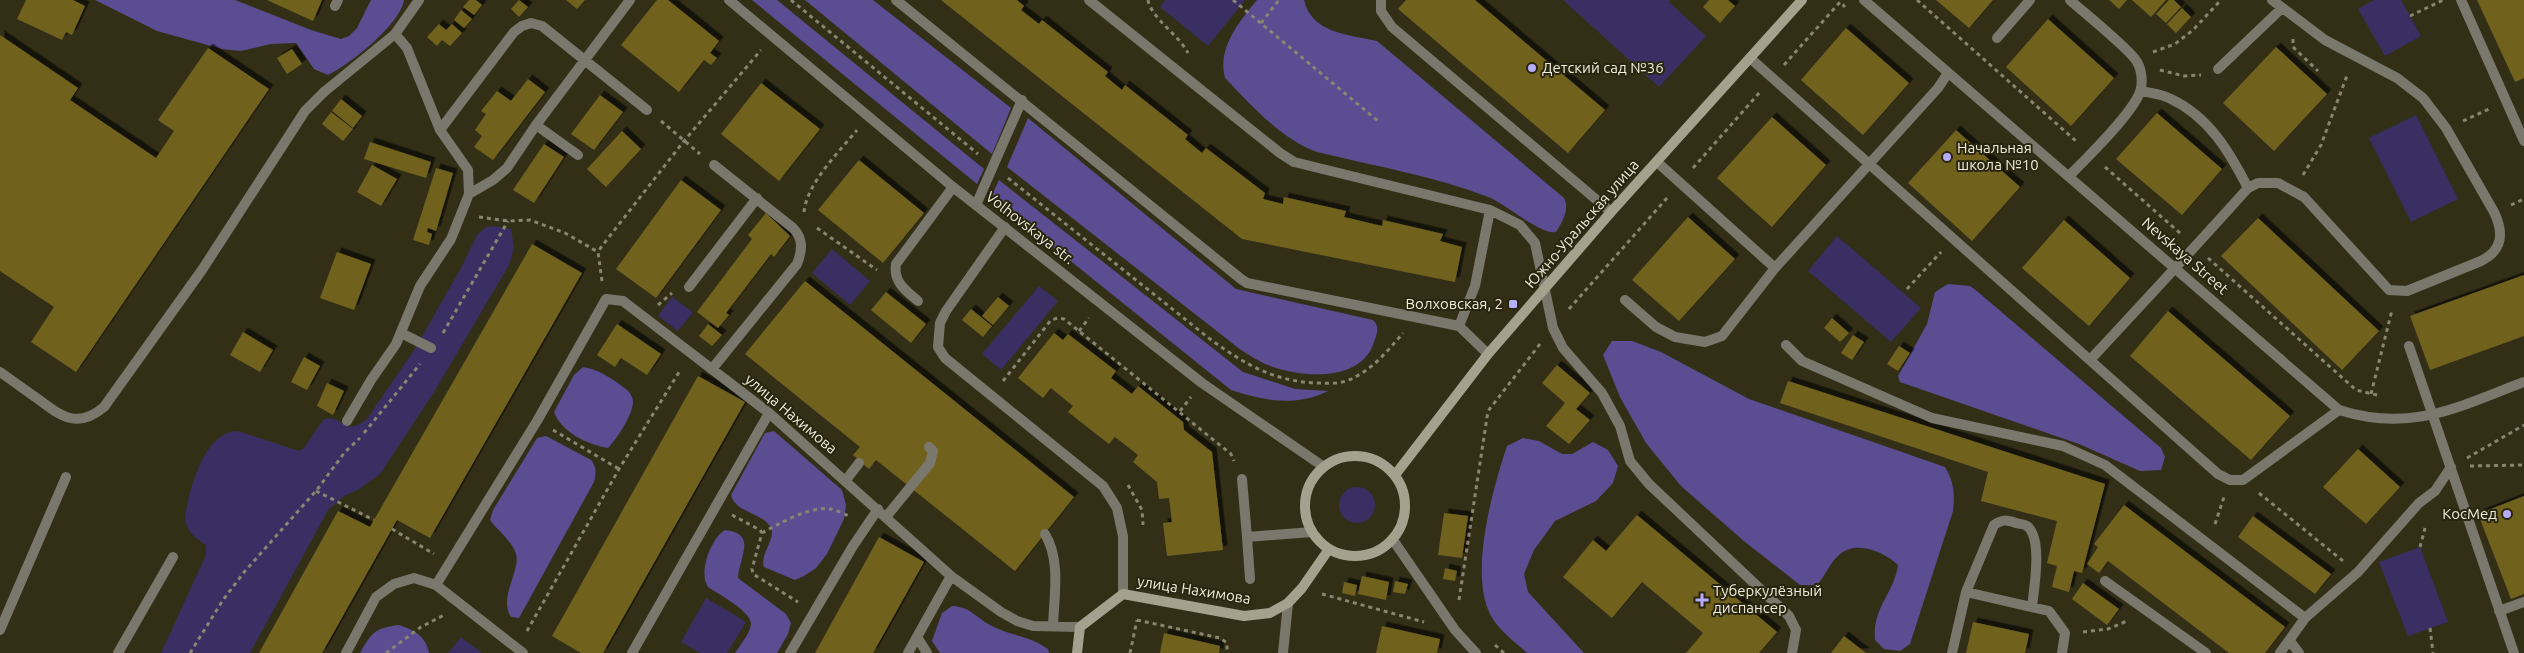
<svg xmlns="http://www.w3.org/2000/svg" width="2524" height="653" font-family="Ubuntu,sans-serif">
  <defs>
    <filter id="shadow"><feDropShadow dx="4.5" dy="-4.5" stdDeviation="0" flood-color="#0009"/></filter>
  </defs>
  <rect width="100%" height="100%" fill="#332f17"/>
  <path fill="#392f62" d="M1165,0H1245L1208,46L1160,7Z
    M1563,0H1670L1669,2L1706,36L1659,87Z
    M2374,0H2401L2421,36L2385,56L2358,9Z
    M2416,115L2458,199L2411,222L2369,138Z
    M495,226L511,229L514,248L509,265L434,392L380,474L358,490L344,496L328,510L250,653H161L206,555V545C195,538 186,531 185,518C189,490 204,431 238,431L299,451L304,448L323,420C343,412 342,439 367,419L416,347L461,268L477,235L486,227Z
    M1837,236L1921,308L1891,342L1808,271Z
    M832,249L870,281L850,305L812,273Z
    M1039,286L1058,301L1001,370L982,354Z
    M672,297L693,312L678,331L658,316Z
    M1339 505a18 18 0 1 1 36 0a18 18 0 1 1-36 0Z
    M2420,547L2448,622L2408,636L2379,562Z
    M706,598L746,622L727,653H700L681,642Z
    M461,637L482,653H448Z"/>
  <path fill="#5a4d92" d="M95,0H235L311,30L341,39L349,36L357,28L371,0H404C400,25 350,64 328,75L314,69L296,43L271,44L241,51L222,49L157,31Z
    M752,0H777L984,169L977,184Z
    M805,0H873L1011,108L992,154Z
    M1257,0H1304C1311,33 1350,35 1377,41L1564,198C1570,210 1562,222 1556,232C1540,235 1505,203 1488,197C1434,176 1374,166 1317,152C1280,138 1252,106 1225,78C1217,48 1239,22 1257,0Z
    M1028,118L1236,289L1373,320C1381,328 1376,335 1373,345C1358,384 1296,377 1265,364C1257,360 1249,355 1241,350L1007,167Z
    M999,180L1243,372L1295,389L1328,391C1296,407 1264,401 1231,390L991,197Z
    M1948,284L1970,286L1978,292L2161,448L2165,457L2161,470L2140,471L2079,444L1900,382L1898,376L1927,324L1935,292Z
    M1612,341H1632L1661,352L1749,399L1945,467C1954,482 1955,494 1953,511L1910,644L1900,651L1884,649L1875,640C1872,607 1894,594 1898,565C1884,552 1858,540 1840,554C1830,562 1826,575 1817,585H1800L1745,542L1681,486L1646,443L1620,397L1603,355Z
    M583,367C596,369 604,374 615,381C621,386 629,389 632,397C638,408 616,440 608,448C587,444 562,433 554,412L574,375Z
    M774,431L842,490L846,505L844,519L827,554L816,568L804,576L795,580L764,567C759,554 778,537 770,526C760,512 736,513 731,495L765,433Z
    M546,436L591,460C597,467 596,474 594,482L519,618L511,617C498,598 521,570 516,554C512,541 498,531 490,520L493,510L537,438Z
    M1523,438L1539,441L1562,454H1572L1593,442L1608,450L1618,466L1613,483L1596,501L1555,521L1534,550L1524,574L1528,592L1584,653H1527C1515,642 1498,630 1490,614C1469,572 1493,488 1507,446Z
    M725,530C758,534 739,557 738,578L786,614L791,623L788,634L777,653H735C740,645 749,635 751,625C753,612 718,594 708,587C698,573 711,538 725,530Z
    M952,606C971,607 975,617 990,625C1010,636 1029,635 1048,649L1049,653H940L932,641L942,613Z
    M399,625C414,630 426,636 429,653H360C372,632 375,628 399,625Z"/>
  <path fill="#70621f" filter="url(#shadow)" d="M26,0H73L85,6L72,35L66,32L62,40L17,19Z
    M267,0H322L313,21Z
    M469,0H476L482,5L474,15L463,7Z
    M519,0L528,7L519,17L511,9Z
    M566,0H585L577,9Z
    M657,0H668L719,41L710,53L717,58L711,65L704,60L679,92L621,45Z
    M941,0H1017L1024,6L1021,10L1039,24L1042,20L1108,72L1105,76L1122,90L1125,85L1188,135L1185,139L1202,153L1206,148L1265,193L1263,199L1283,204L1284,197L1346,211L1344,217L1382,226L1383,220L1443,234L1440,241L1462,247L1455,282L1242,239Z
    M1406,0H1475L1605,110L1568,153L1398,9Z
    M1709,0H1728L1735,6L1720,23L1703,7Z
    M1936,0H1993L1969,28Z
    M2109,0H2127L2119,9Z
    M2132,0H2166L2151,17Z
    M2169,0H2174L2181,7L2166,23L2156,14Z
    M2477,0H2524V78L2515,82Z
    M2182,8L2191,17L2176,33L2167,24Z
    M461,10L472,19L464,28L454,20Z
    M2048,19L2114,78L2071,126L2006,67Z
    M439,24L446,30L452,24L462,33L450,46L442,40L437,46L427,37Z
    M1846,28L1909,83L1863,135L1801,80Z
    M0,35L78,88L70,100L156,158L174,131L158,120L208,48L269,89L76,372L31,342L54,307L0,271Z
    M2276,47L2327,94L2274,151L2223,103Z
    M292,49L302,64L287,74L277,58Z
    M528,79L545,92L493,160L474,147L482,136L475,130L486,114L481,111L497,91L511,101Z
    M761,83L820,129L779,181L721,134Z
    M600,95L623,112L594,150L571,134Z
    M341,99L362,116L353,128L332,111Z
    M331,112L353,129L343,141L322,124Z
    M2157,113L2222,169L2182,215L2116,159Z
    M1772,117L1826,165L1772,227L1717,178Z
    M1956,130L2020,187L1972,241L1908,183Z
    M622,131L641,149L606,187L587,169Z
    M370,142L431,162L426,178L364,159Z
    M544,144L564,157L534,203L513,190Z
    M859,160L924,213L883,263L818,210Z
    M372,165L397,179L381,206L357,192Z
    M436,168L453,173L436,231L428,228L427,232L432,234L429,245L413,240Z
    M681,180L721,210L656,298L616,269Z
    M766,213L790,236L774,257L771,254L726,313L729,315L718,328L697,312L752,239L748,235Z
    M1688,217L1735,259L1679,321L1632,280Z
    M2258,218L2379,331L2342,370L2221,256Z
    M2064,220L2130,278L2089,326L2022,268Z
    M532,244L582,273L430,538L397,520L322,653H259L338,511L370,527Z
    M337,252L371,264L354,310L320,298Z
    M2524,275V336L2430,370L2410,316Z
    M805,281L1074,497L1015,571L876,460L869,469L853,455L860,447L745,354Z
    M886,292L926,324L911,343L871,310Z
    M998,297L1009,306L993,325L982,316Z
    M971,309L992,326L983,337L962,320Z
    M2168,311L2290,416L2251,460L2130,356Z
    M1832,318L1849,333L1840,342L1824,328Z
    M617,324L661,354L647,375L621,358L615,367L597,355Z
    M708,324L722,335L712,346L699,336Z
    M243,332L273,350L260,372L230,355Z
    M1054,333L1063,340L1068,334L1116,371L1111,378L1132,394L1138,386L1183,422L1184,430L1212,452L1223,550L1167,556L1163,523L1172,522L1169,498L1159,499L1157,482L1133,462L1138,455L1115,437L1109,444L1068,412L1073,406L1051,388L1043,398L1018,378Z
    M1853,335L1864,342L1852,360L1841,353Z
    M1899,346L1910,353L1898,371L1887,364Z
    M304,357L320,366L307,390L291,382Z
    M1557,365L1590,393L1576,409L1590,420L1569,444L1546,426L1565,403L1542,383Z
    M698,376L745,402L603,653H581L552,636Z
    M1788,381L2105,484L2082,573L2074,571L2069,592L2052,587L2057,566L2047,563L2057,521L1981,501L1988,472L1780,403Z
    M327,383L344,391L333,415L317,406Z
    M2358,449L2400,487L2366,524L2323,487Z
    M2524,496V594L2511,599L2478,514Z
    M2124,505L2285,627L2265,653H2229L2108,561L2099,573L2087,564L2098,547L2094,544Z
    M1444,513L1468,516L1462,558L1438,555Z
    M1637,515L1777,632L1759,653H1686L1703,633L1642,582L1612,618L1563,577L1593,540L1606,551Z
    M2253,516L2331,574L2315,594L2238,537Z
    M879,537L924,562L873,653H815Z
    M1445,568L1457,571L1455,581L1443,579Z
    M1362,576L1389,582L1386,600L1358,594Z
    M1395,581L1408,584L1405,594L1393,592Z
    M1344,582L1357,585L1355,596L1342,593Z
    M2083,583L2119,609L2107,625L2072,599Z
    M1973,622L2029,634L2025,653H1966Z
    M1382,626L1440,639L1437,653H1376Z
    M1164,633L1220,646L1219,653H1160Z
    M1844,636L1866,653H1831Z"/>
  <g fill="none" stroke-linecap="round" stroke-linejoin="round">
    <path stroke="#888571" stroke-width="3" stroke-dasharray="4 4" stroke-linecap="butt" d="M791,0L978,154
      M1148,0C1151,18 1179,35 1188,53
      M1233,0L1378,121
      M1917,0L2076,141
      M2410,16L2443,0
      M1261,23L1279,0
      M2293,39V47L2318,71
      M2153,52L2175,44L2193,30L2221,0
      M1784,65L1840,2L1845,7
      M2160,70L2184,76L2201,75
      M661,121L700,154
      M2463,121L2489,109
      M2105,167L2181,234
      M1693,168L1760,92
      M2303,175L2321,145L2348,73
      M1008,178L1210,339C1246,365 1276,383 1322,383C1332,384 1346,383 1355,377C1375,367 1389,349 1403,333
      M2511,205L2524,199
      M804,212C807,183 839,152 857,130
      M479,217L508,221L530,220L565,233L598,252
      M817,228L877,270
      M2208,258L2356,390L2381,396
      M602,281L598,252L602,246L684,141L761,50
      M1907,289L1941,252
      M658,305L672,293
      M1569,309L1668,197
      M1079,331L1089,318
      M443,333L508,221
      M1003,381L1051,320L1058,318L1064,319L1231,454L1234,461
      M2371,394L2392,310
      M1180,411L1191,397
      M553,430L619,469
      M364,433L420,364
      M2467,458L2524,425
      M2470,466L2524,465
      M1128,485L1142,510L1143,525
      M316,491L374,520
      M2259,493L2343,561
      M732,515L760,530L762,533L752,569L753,574L798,602
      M2215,524L2224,497
      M392,529L434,554
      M762,533C778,524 812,505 831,509C837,510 844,514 849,516
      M2420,547L2425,528
      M1322,594L1424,622
      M1459,600L1488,411L1540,344
      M1137,620L1220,638L1227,643V653
      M2430,628L2433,653
      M527,631L619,469L681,369
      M2083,632L2108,629L2127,621
      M1495,645L1504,653
      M190,653L223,600L245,571L316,491L345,452L360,438
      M386,653L421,627L444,615
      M1130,653L1137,620"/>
    <path stroke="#7a776c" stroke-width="10" d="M896,0L1241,279L1247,283L1459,326L1488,354
      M1089,0L1280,153L1294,162L1490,210L1520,225L1535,243L1553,328L1563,348L1602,393L1620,426L1630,461L1649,484L1789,616L1796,630L1792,653
      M1381,0V11L1392,27L1611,212
      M2461,0L2524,141
      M335,6L338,0
      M1997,38L2030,0
      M1750,58L2218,474L2230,480H2243L2339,410
      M2218,69L2281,9
      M2141,91C2150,93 2162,94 2171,99C2209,117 2229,151 2248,188
      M536,125L578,155
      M440,130L514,32L522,26L531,23L542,26L647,110
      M1657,162L1775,268
      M2069,176C2087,158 2132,114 2140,92C2143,83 2142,70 2137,62C2132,51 2082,11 2070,0
      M469,194L493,180L507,168L536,125L630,0
      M976,205L1022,100
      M1005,227L946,311L940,323L938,347L945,358L1103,486L1117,508L1123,536V594
      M689,287L757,198
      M1625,300L1656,327L1675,337L1705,342L1722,336L1775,268L1938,88L1948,73
      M918,301C906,291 893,282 896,264L953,187
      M1459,326L1475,286L1490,210
      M401,333L431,348
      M1786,345L1802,361L1932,418L2063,446L2105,465L2305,618
      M2409,346L2514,653
      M2090,360C2143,303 2196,246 2248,188L2258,183H2278L2304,197L2389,290L2407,291L2481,261C2503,250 2504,233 2494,212L2446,128L2423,98L2397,78L2325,40L2272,0
      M712,369L797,264C802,251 804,239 793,228L714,165
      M0,372C13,381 25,390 38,399C62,417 78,429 104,407L202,270L305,111L324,92
      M347,421L371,380L396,344L420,286L451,239L469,194L468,170L440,130L407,48L395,34
      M1242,479L1247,537L1312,532
      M846,480L859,463
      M886,517L930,463L933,451L929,447
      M1045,534C1061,560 1054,597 1053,626
      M1247,537L1250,579
      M1393,540L1455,630L1476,653
      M2105,581L2206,653
      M436,585L537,421L606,299L623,301L769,413L951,576L1001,612L1017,621L1033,626L1080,627
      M1966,592L2049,611L2065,633L2062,653
      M2499,611L2524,602
      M0,630L66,477
      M917,637L927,653
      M2290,641L2299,653
      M118,653L173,557
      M346,653L376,597L394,584L414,578L436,585L523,653
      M632,653L769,413
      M790,653L853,546L878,509
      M908,653L951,576
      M1283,653L1288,603
      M1952,653L1966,592L1994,525C2002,519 2007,520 2016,523C2019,524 2025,524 2027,526C2043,538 2034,589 2032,607
      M2280,653L2305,618L2358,572L2419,503L2435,491L2451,467"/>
    <path stroke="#7a776c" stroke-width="10" d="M1864,0L2339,410C2412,433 2457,407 2524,382
      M324,92L395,34L419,0"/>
    <path stroke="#7a776c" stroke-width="10" d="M729,0L953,187L1202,383L1324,467"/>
    <path stroke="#a4a18f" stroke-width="10" d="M1305 506a50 50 0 1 1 100 0a50 50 0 1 1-100 0Z
      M1395,475L1488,354L1611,212L1802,0
      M1077,653L1080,627L1123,594L1244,616L1270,613L1288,603L1302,588L1329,549"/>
  </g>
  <g fill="#b6acf8" stroke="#29250e" stroke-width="2">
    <circle cx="1532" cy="68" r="5"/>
    <circle cx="1947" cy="157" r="5"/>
    <rect x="1508" y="299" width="10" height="10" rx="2.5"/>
    <circle cx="2507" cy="514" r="5"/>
    <path d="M1699.5 592.5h5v5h5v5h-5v5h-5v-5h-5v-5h5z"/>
  </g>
  <g text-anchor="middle" stroke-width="4" stroke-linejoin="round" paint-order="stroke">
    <g font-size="15" fill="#edebdc" stroke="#29250e" text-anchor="start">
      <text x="1542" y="73">Детский сад №36</text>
      <text x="1957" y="153">Начальная<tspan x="1957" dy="17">школа №10</tspan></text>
      <text x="1503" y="309" text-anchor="end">Волховская, 2</text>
      <text x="2497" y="519" text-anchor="end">КосМед</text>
      <text x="1713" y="596">Туберкулёзный<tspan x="1713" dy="17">диспансер</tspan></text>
    </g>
    <g font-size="15" fill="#edebdc" stroke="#29250e">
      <text transform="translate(1582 224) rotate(-49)" y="5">Южно-Уральская улица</text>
      <text transform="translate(1030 228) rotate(38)" y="5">Volhovskaya str.</text>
      <text transform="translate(2185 256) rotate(41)" y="5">Nevskaya Street</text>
      <text transform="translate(791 414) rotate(40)" y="5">улица Нахимова</text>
      <text transform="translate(1194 590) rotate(9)" y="5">улица Нахимова</text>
    </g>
  </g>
</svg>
